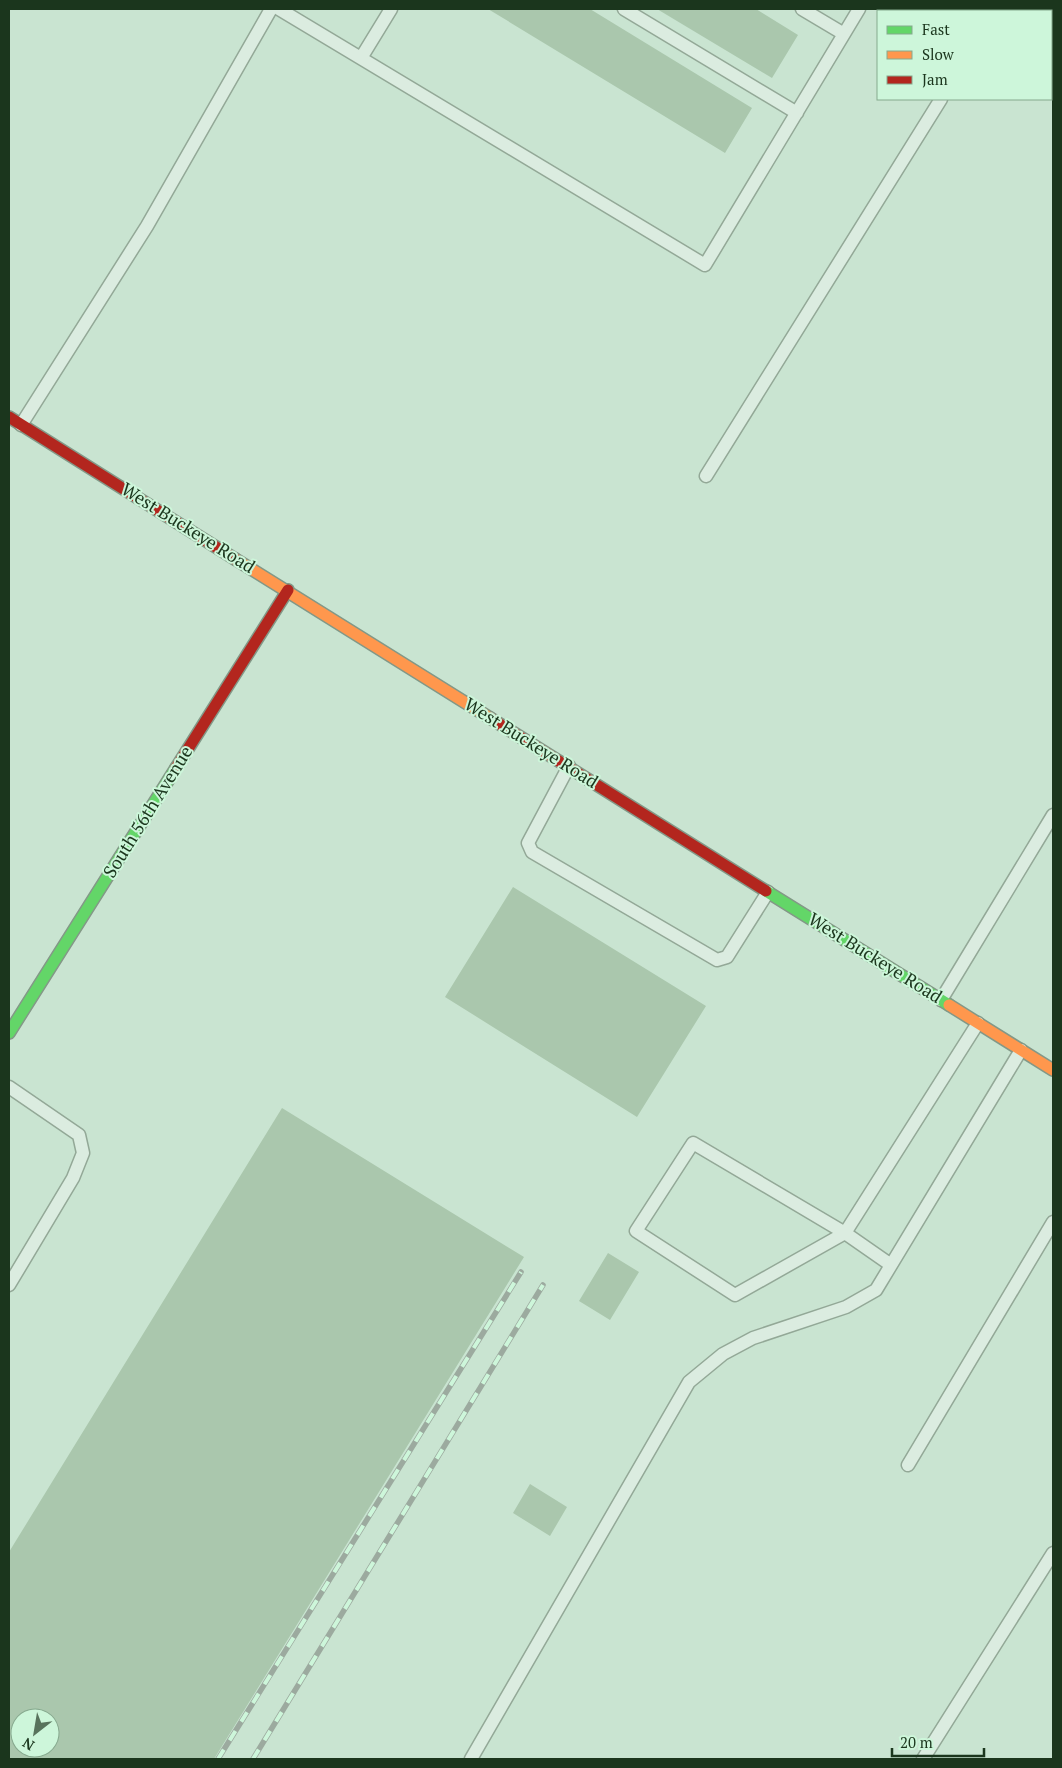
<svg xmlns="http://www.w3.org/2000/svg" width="1062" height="1768" font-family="'PT Serif',serif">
  <rect width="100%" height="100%" fill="#c9e4d1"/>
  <path fill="#aac7ad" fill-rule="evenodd" d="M488,9H590L752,108L725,153Z
    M657,9H756L798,35L772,78Z
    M513,887L706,1006L637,1117L445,997Z
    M282,1108L524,1257L214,1759H9V1552ZM20,1718H50V1748H20Z
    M608,1253L639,1272L610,1320L579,1301Z
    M530,1484L567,1507L550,1536L513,1513Z"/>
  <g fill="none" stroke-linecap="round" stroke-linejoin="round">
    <g stroke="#93a897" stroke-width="15">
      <path id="lane" d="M279,9L705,265L859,9
        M624,9L797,113
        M802,9L844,34
        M996,11L998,9
        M361,58L391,9
        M21,425L147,226L271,9
        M706,476L941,99
        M569,766L528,843L532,852L717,960L727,957L768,892
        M941,1000L1053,815
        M9,1087L79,1135L83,1153L73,1178L9,1285
        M891,1265L845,1233L693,1143L636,1231L735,1295L845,1233L978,1023
        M908,1465L1053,1222
        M471,1759L689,1382L723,1354L753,1338L846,1307L876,1290L1021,1050
        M923,1759L1053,1553"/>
    </g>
    <g stroke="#839887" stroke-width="14">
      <path id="fast" d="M766,891L949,1005
        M9,1033L176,768"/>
    </g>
    <g stroke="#839887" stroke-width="14">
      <path id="slow" d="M235,559L490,718
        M949,1005L1053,1070"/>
    </g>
    <g stroke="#839887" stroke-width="14">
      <path id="jam" d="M9,417L235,559
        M490,718L766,891
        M176,768L288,590"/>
    </g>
    <use href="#lane" stroke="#dbece0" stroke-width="12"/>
    <use href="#fast" stroke="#63d668" stroke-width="11"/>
    <use href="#slow" stroke="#ff974d" stroke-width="11"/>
    <use href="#jam" stroke="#b3261e" stroke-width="11"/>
    <g stroke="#9caa9f" stroke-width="5.5">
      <path id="rail" d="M218,1759L521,1272
        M253,1759L543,1285"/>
    </g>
    <use href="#rail" stroke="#cdf6da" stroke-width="4" stroke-dasharray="11" stroke-linecap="butt"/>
  </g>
  <g text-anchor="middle" stroke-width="4" stroke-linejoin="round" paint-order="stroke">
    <g font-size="18" fill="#1b361d" stroke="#cdf6da">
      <text transform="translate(188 528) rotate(32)" y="6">West Buckeye Road</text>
      <text transform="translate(531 743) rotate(32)" y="6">West Buckeye Road</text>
      <text transform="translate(148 812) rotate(-58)" y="6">South 56th Avenue</text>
      <text transform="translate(875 958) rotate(32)" y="6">West Buckeye Road</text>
    </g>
  </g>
  <rect width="1062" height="1768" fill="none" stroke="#1b361d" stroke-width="20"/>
  <rect x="877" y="10" width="175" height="90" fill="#cdf6da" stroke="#86a98e"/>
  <rect x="887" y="26" width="25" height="8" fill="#63d668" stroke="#86a98e"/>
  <text x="922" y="35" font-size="15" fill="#1b361d">Fast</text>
  <rect x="887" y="51" width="25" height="8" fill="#ff974d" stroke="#86a98e"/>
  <text x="922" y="60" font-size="15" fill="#1b361d">Slow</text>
  <rect x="887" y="76" width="25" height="8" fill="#b3261e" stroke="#86a98e"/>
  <text x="922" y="85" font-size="15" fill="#1b361d">Jam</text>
  <g transform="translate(35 1733) rotate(211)"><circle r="24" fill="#cdf6da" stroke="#86a98e"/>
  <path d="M0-4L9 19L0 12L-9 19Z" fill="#58735c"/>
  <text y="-8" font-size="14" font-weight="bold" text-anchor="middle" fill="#1b361d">N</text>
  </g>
  <path d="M892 1748v8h92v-8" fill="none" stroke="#1b361d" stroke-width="2.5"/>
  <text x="900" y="1748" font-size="15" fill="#1b361d" stroke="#cdf6da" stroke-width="4" paint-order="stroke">20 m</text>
</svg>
